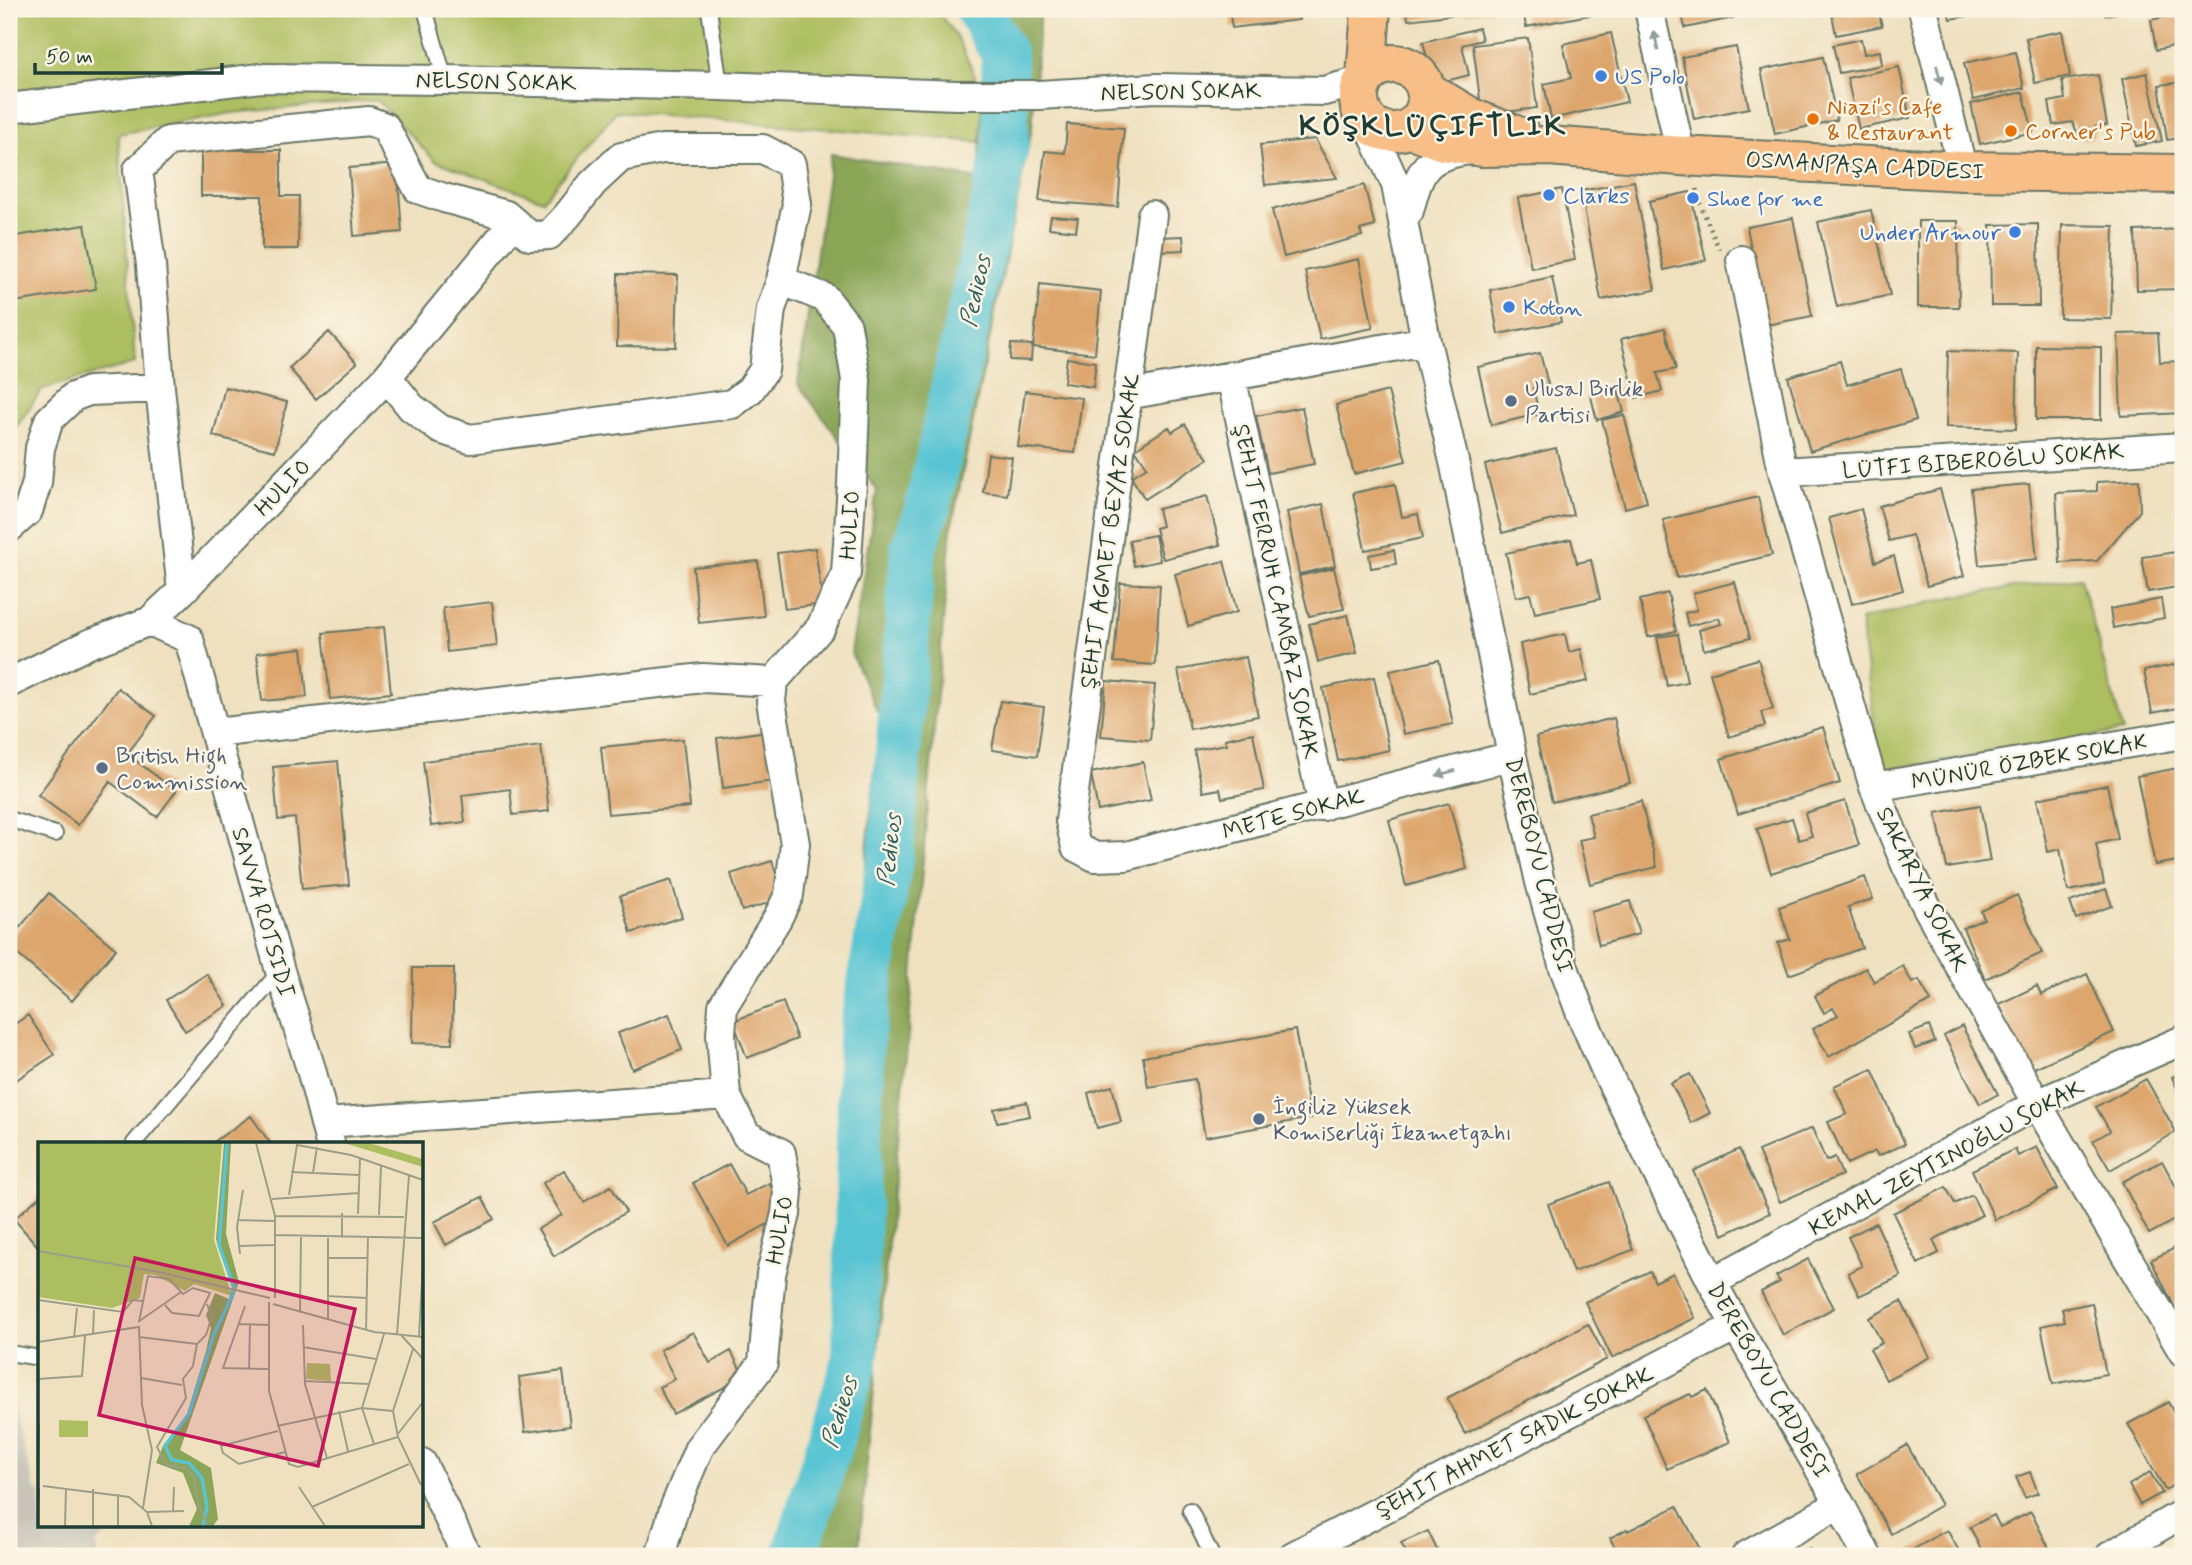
<svg xmlns="http://www.w3.org/2000/svg" width="2192" height="1565" font-family="Mynerve,sans-serif">
  <rect width="100%" height="100%" fill="#fcf5e5"/>
  <filter id="ink" filterUnits="userSpaceOnUse"><feTurbulence type="fractalNoise" baseFrequency=".0143" numOctaves="2"/><feDisplacementMap in="SourceGraphic" scale="14" xChannelSelector="R" yChannelSelector="G"/><feConvolveMatrix kernelMatrix="1 2 1 2 8 2 1 2 1" color-interpolation-filters="sRGB"/></filter>
  <filter id="wash" filterUnits="userSpaceOnUse"><feTurbulence type="fractalNoise" baseFrequency=".00686" numOctaves="4" result="noise"/><feDisplacementMap in="SourceGraphic" scale="28" xChannelSelector="R" yChannelSelector="G"/><feGaussianBlur stdDeviation="1.57" result="paint"/><feColorMatrix in="noise" values="0 0 0 0 0 0 0 0 0 0 0 0 0 0 0 0 0 1.4 0 .05"/><feComposite in="paint" operator="in"/></filter>
  <g filter="url(#wash)">
    <rect width="100%" height="100%" fill="#efe1c0"/>
    <path fill="#c6c5b8" d="M9,1396L36,1491L40,1490V1525H117L96,1543L98,1556H9Z"/>
    <path fill="#adbe61" stroke="#667e4a" stroke-width="2" d="M9,9H936L958,39L1006,144L616,111L543,200L435,161L377,100L231,113L118,134L135,363L42,389L9,438Z
      M2080,578L2123,731L1881,771L1860,620L1956,596Z"/>
    <path fill="#8aa557" stroke="#547146" stroke-width="2" d="M954,9H1040L1032,127L951,530L908,1036L858,1556H775L838,1357L854,989L880,717L851,653L877,490L798,384L831,154L979,179L985,60L967,28Z"/>
    <g fill="none" stroke-linecap="round" stroke-linejoin="round">
      <path stroke="#59c4d3" stroke-width="46" d="M795,1556L855,1361L861,1039L891,853L913,550L927,510L1006,144L1004,54L978,9"/>
    </g>
    <g id="blocks">
      <path fill="#dda66d" d="M1229,9H1297L1299,20L1232,28Z
        M1407,9H1492V10L1408,20Z
        M1523,9H1616V10L1526,27Z
        M1681,9H1731L1733,18L1685,28Z
        M1831,9H1878L1882,26L1836,35Z
        M1948,9H2002V10L1950,19Z
        M2104,9H2133V10L2105,15Z
        M2182,13L2183,44L2156,50L2151,20Z
        M1479,28L1482,40L1462,45L1469,75L1434,84L1423,42Z
        M2062,31L2070,76L2035,83L2026,38Z
        M1611,33L1627,102L1551,119L1544,84L1571,78L1563,44Z
        M1528,38L1537,108L1482,115L1473,45Z
        M1861,39L1864,54L1880,51L1882,65L1839,73L1833,45Z
        M1736,47L1749,108L1694,119L1682,57Z
        M2016,52L2024,88L1973,100L1964,63Z
        M1823,57L1837,120L1775,134L1761,70Z
        M1899,67L1910,118L1859,129L1847,78Z
        M2147,73L2162,141L2136,146L2122,79Z
        M2098,75L2107,125L2095,127L2093,136L2087,139L2079,136L2072,122L2053,125L2049,102L2065,99L2062,80Z
        M2183,82V115L2181,116L2183,138L2167,140L2159,85Z
        M2023,92L2033,132L1980,144L1971,104Z
        M1067,124L1124,128L1118,207L1039,201L1045,151L1065,153Z
        M1315,139L1337,178L1265,185L1260,145Z
        M201,150H281V196H299L298,249H262V196H201Z
        M397,164L402,232L354,236L349,168Z
        M1634,181L1655,290L1601,300L1581,191Z
        M1364,185L1375,226L1360,230L1362,236L1284,257L1272,210Z
        M1562,189L1575,260L1531,268L1518,198Z
        M1690,192L1706,260L1664,270L1649,201Z
        M1871,210L1890,295L1837,307L1818,222Z
        M1051,216L1078,218L1076,231L1049,228Z
        M1793,218L1812,316L1766,325L1747,227Z
        M1918,221H1958L1959,307H1918Z
        M2038,224L2039,306H1991L1990,225Z
        M85,225L96,289L14,302L9,273V237Z
        M2062,225L2114,226L2111,319L2060,318Z
        M2183,229V289L2137,290L2135,231Z
        M1183,236L1184,250L1161,251V237Z
        M1359,259L1373,328L1320,339L1305,271Z
        M618,274L678,275L676,347L617,346Z
        M1552,277L1561,322L1498,334L1490,290Z
        M1040,284L1101,291L1095,354L1033,347Z
        M2181,306H2183V326H2180Z
        M1665,328L1676,369L1657,373L1662,391L1636,398L1621,339Z
        M329,332L357,363L316,399L289,368Z
        M2158,333L2160,362L2183,361V413L2121,416L2118,334Z
        M1011,344L1032,345L1031,361L1010,360Z
        M2036,346L2101,347V420H2036Z
        M1948,351L2018,353L2016,429L1946,427Z
        M1540,353L1548,384L1533,388L1539,414L1491,425L1478,367Z
        M1067,358L1096,362L1093,387L1064,383Z
        M1840,361L1847,385L1901,369L1916,420L1810,451L1788,377Z
        M1617,386L1624,412L1597,420L1590,393Z
        M225,387L287,402L275,451L213,436Z
        M1025,391L1082,398L1075,453L1018,447Z
        M1388,391L1406,461L1354,474L1336,405Z
        M1302,407L1314,464L1268,473L1256,416Z
        M1624,415L1647,502L1625,508L1602,420Z
        M1185,424L1208,459L1145,499L1131,477L1147,467L1135,449L1169,427L1172,432Z
        M1556,448L1573,515L1502,533L1485,465Z
        M988,454L1012,457L1007,495L983,492Z
        M2139,480L2140,511L2097,561L2060,563L2056,493L2097,491V482Z
        M1395,484L1402,517L1418,514L1423,538L1365,550L1353,493Z
        M2029,484L2037,559L1979,565L1971,489Z
        M1940,489L1964,576L1927,586L1912,535L1889,541L1879,506Z
        M1207,496L1220,545L1163,559L1155,528L1162,526L1158,509Z
        M1758,497L1772,555L1677,578L1663,520Z
        M1323,504L1335,566L1299,574L1287,512Z
        M1861,509L1875,562L1894,556L1903,590L1852,604L1829,518Z
        M1155,535L1160,561L1134,566L1129,540Z
        M1571,539L1577,563L1591,560L1600,599L1535,613L1530,594L1516,597L1506,553Z
        M815,548L823,604L785,609L777,553Z
        M1394,550L1396,564L1371,568L1369,555Z
        M2183,551V586L2148,592L2142,557Z
        M758,561L764,616L699,623L693,567Z
        M1224,561L1237,612L1188,626L1175,574Z
        M1334,568L1344,609L1309,616L1299,576Z
        M1735,582L1750,638L1704,650L1699,630L1721,624L1719,618L1688,626L1685,613L1697,610L1693,593Z
        M1120,583L1160,585L1155,665L1114,662Z
        M1668,593L1676,631L1648,637L1640,600Z
        M2161,599L2164,618L2113,628L2110,609Z
        M492,602L497,646L447,652L443,608Z
        M1348,615L1357,653L1318,662L1309,624Z
        M384,627L391,693L330,699L323,633Z
        M1565,634L1569,652L1581,649L1588,681L1530,694L1520,644Z
        M1678,634L1687,682L1667,686L1657,637Z
        M302,648L307,697L262,701L257,653Z
        M1246,657L1258,716L1190,729L1178,670Z
        M1758,659L1773,709L1761,712L1765,726L1729,737L1710,673Z
        M1439,660L1453,724L1403,734L1390,671Z
        M2183,663V707L2152,713L2144,671Z
        M1374,677L1389,750L1338,761L1323,688Z
        M1106,681L1155,685L1150,740L1101,736Z
        M118,688L156,716L127,754L176,791L157,817L110,782L78,825L38,795Z
        M1000,701L1044,707L1037,756L992,750Z
        M1614,718L1630,783L1552,802L1536,737Z
        M1823,727L1840,783L1738,814L1721,759Z
        M768,731L774,781L723,788L717,738Z
        M1253,733L1264,790L1222,798L1220,789L1203,792L1194,750L1226,744L1225,739Z
        M683,739L690,807L608,814L601,747Z
        M541,746L549,811L513,815L510,789L462,795L465,822L431,826L423,761Z
        M338,761L349,885L302,889L295,818L278,820L273,767Z
        M1143,762L1151,800L1098,811L1091,773Z
        M2183,767V860L2155,865L2137,776Z
        M2107,785L2118,839L2096,844L2104,884L2068,891L2060,849L2048,852L2037,799Z
        M1641,801L1657,867L1590,884L1579,840L1594,837L1588,814Z
        M1845,801L1859,845L1771,873L1757,829L1792,818L1799,840L1812,836L1805,813Z
        M1449,803L1467,869L1406,886L1389,820Z
        M1980,805L1990,861L1947,868L1936,813Z
        M772,861L784,898L742,911L731,874Z
        M1865,877L1873,899L1848,907L1862,948L1789,975L1778,943L1790,939L1779,907Z
        M671,880L682,917L631,933L620,896Z
        M2106,889L2112,906L2076,919L2070,902Z
        M49,893L116,949L72,1001L9,947V940Z
        M2017,895L2042,953L1985,979L1963,928L1984,919L1981,911Z
        M1630,901L1639,934L1599,945L1591,912Z
        M1903,966L1912,983L1919,980L1931,1001L1829,1057L1813,1029L1838,1015L1833,1008L1824,1013L1815,996L1866,968L1874,982Z
        M413,968H454L452,1044L412,1043Z
        M207,974L227,1006L185,1031L166,1000Z
        M2087,974L2114,1032L2030,1070L1999,1004L2037,986L2041,995Z
        M783,1002L797,1039L747,1058L733,1021Z
        M669,1014L682,1050L632,1069L618,1033Z
        M28,1015L54,1055L13,1082L9,1075V1028Z
        M1929,1026L1935,1042L1915,1049L1909,1034Z
        M1962,1026L1998,1094L1980,1104L1944,1036Z
        M1295,1030L1311,1118L1205,1137L1195,1079L1148,1087L1143,1057Z
        M1872,1069L1905,1144L1878,1156L1875,1151L1847,1164L1828,1122L1847,1114L1834,1086Z
        M2183,1072V1093L2180,1095L2172,1077Z
        M1690,1074L1710,1113L1691,1123L1671,1083Z
        M2146,1079L2176,1132L2110,1170L2093,1141L2110,1131L2096,1107Z
        M1112,1086L1121,1122L1097,1128L1088,1093Z
        M1027,1102L1030,1116L997,1122L994,1109Z
        M251,1116L270,1143H216L215,1141Z
        M1812,1128L1826,1161L1835,1157L1842,1175L1780,1202L1758,1151Z
        M2037,1147L2058,1189L1995,1220L1972,1170L2015,1149L2018,1156Z
        M1739,1149L1770,1213L1723,1235L1693,1171Z
        M2162,1161L2183,1200V1215L2149,1234L2122,1182Z
        M729,1164L746,1195L769,1183L786,1214L728,1246L693,1183Z
        M564,1170L584,1202L611,1186L626,1212L554,1256L538,1229L562,1215L543,1183Z
        M1609,1182L1633,1250L1573,1272L1548,1204Z
        M1946,1187L1955,1204L1972,1195L1982,1215L1933,1240L1939,1253L1918,1264L1893,1213Z
        M40,1196V1249L14,1219Z
        M482,1197L494,1219L446,1245L434,1222Z
        M1876,1223L1901,1276L1859,1296L1848,1273L1862,1266L1848,1237Z
        M2183,1244V1306L2176,1310L2151,1260Z
        M1808,1259L1834,1308L1783,1335L1761,1292L1780,1282L1776,1276Z
        M1650,1271L1655,1282L1673,1273L1695,1318L1612,1358L1585,1302Z
        M1901,1301L1930,1357L1886,1380L1870,1349L1882,1343L1869,1318Z
        M2092,1303L2106,1374L2053,1384L2041,1326L2065,1321L2062,1309Z
        M1588,1324L1607,1359L1465,1434L1447,1398Z
        M693,1332L710,1363L731,1351L744,1377L673,1414L659,1387L675,1379L660,1350Z
        M563,1371L570,1426L525,1432L519,1377Z
        M1707,1390L1730,1442L1667,1469L1643,1415L1690,1394L1692,1397Z
        M2168,1402L2183,1430V1480L2165,1490L2128,1424Z
        M1907,1445L1941,1505L1891,1534L1857,1474Z
        M2030,1472L2038,1493L2025,1498L2016,1477Z
        M2150,1472L2162,1493L2140,1505L2129,1485Z
        M1677,1506L1700,1549L1687,1556H1619L1610,1538L1627,1529L1628,1531Z
        M2031,1512L2053,1556H1984L1970,1527L1994,1515L2000,1527Z
        M1947,1530L1962,1556H1902Z
        M1428,1531L1440,1556H1408L1401,1543Z
        M1809,1548L1813,1556H1794Z"/>
    </g>
  </g>
  <g filter="url(#ink)">
    <use href="#blocks" fill-opacity="0" stroke="#687665" stroke-width="2"/>
    <g fill="none" stroke-linecap="round" stroke-linejoin="round">
      <g stroke="#687665" stroke-width="18">
        <path id="service" d="M425,9L445,80
          M709,9L720,86
          M9,819L55,834
          M134,1143L280,971
          M9,1353L40,1358
          M1190,1510L1212,1556"/>
      </g>
      <g stroke="#687665" stroke-width="32">
        <path id="minor" d="M1649,9L1681,156
          M1923,9L1963,171
          M9,108L261,78L445,80L720,86L956,95H1039L1156,88L1324,91L1364,80
          M1367,121L1396,185L1426,341L1455,466L1512,756L1540,882L1564,968L1581,1014L1606,1071L1712,1282L1736,1326L1840,1504L1867,1556
          M1409,211C1420,169 1425,155 1471,150
          M1152,215L1070,821L1076,847L1095,857L1126,856L1512,756
          M1741,260L1783,472L1874,787L1906,865L1928,909L2037,1104L2183,1352
          M1231,376L1323,806
          M1127,395L1426,341
          M1783,472L2183,447
          M9,528L28,511L37,483L40,448L49,420L73,397L89,391L160,388
          M182,591L160,388L151,265L138,170L168,141L369,121L385,127L418,189L444,198L506,215L530,236L549,235L567,216L593,183L621,157L663,149H763L791,164L797,204L781,280L771,309L764,370L750,390L732,404L470,439L440,429L411,407L387,377
          M150,621L182,591L387,377L514,222
          M9,683L89,644L150,621L189,639L280,971L311,1069L330,1143
          M215,733L703,678L773,682
          M1874,787L2183,734
          M325,1123L726,1095
          M1712,1282L2037,1104L2183,1040
          M422,1463L467,1556
          M660,1556L674,1509L699,1448L763,1363L771,1274L786,1214L788,1192L781,1153L746,1135L726,1095L721,1035L723,1006L777,919L789,895L795,844L771,701L773,682L821,627L846,573L852,484L856,380L847,326L825,298L781,280
          M1293,1556L1736,1326
          M1746,1556L1840,1504
          M2110,1556L2183,1513"/>
      </g>
      <g stroke="#687665" stroke-width="42">
        <path id="primary" d="M1359 98a34 34 0 1 1 68 0a34 34 0 1 1-68 0Z
          M1366,77L1371,9
          M1427,91L1472,118L1523,138
          M1409,128L1443,141L1482,147L1548,146L1681,156L1963,171L2183,174"/>
      </g>
      <path stroke="#687665" stroke-width="4.5" stroke-dasharray="2 5" stroke-linecap="butt" d="M1697,189L1700,204L1719,249"/>
      <use href="#service" stroke="#fff" stroke-width="14"/>
      <use href="#minor" stroke="#fff" stroke-width="28"/>
      <use href="#primary" stroke="#f7be87" stroke-width="38"/>
    </g>
    <defs><path id="oneway-solid" d="M-6-.8H1V-3.2L6.5 0L1 3.2V.8H-6Z" transform="scale(1.75)"/></defs>
    <g fill="#8f9e9a">
      <use href="#oneway-solid" transform="translate(1656 41) rotate(-102)"/>
      <use href="#oneway-solid" transform="translate(1939 75) rotate(76)"/>
      <use href="#oneway-solid" transform="translate(1446 773) rotate(165)"/>
    </g>
  </g>
  <g fill="#3f7fe0" stroke="#fcf5e5" stroke-width="2.5">
    <circle cx="1601" cy="76" r="7"/>
    <circle cx="1549" cy="195" r="7"/>
    <circle cx="1693" cy="198" r="7"/>
    <circle cx="2015" cy="232" r="7"/>
    <circle cx="1509" cy="307" r="7"/>
  </g>
  <g fill="#e8710a" stroke="#fcf5e5" stroke-width="2.5">
    <circle cx="1813" cy="119" r="7"/>
    <circle cx="2011" cy="131" r="7"/>
  </g>
  <g fill="#5c6f8a" stroke="#fcf5e5" stroke-width="2.5">
    <circle cx="1511" cy="401" r="7"/>
    <circle cx="102" cy="768" r="7"/>
    <circle cx="1259" cy="1119" r="7"/>
  </g>
  <g text-anchor="middle" stroke-width="5" stroke-linejoin="round" paint-order="stroke">
    <g font-size="23" fill="#366cbe" stroke="#fcf5e5" text-anchor="start">
      <text x="1615" y="84">US Polo</text>
      <text x="1563" y="203">Clarks</text>
      <text x="1707" y="206">Shoe for me</text>
      <text x="2001" y="240" text-anchor="end">Under Armour</text>
      <text x="1523" y="315">Koton</text>
    </g>
    <g font-size="23" fill="#1f3d34" stroke="#fcf5e5">
      <text transform="translate(496 81) rotate(1)" y="8">NELSON SOKAK</text>
      <text transform="translate(1181 91) rotate(-1)" y="8">NELSON SOKAK</text>
      <text transform="translate(1865 165) rotate(3)" y="8">OSMANPAŞA CADDESI</text>
      <text transform="translate(1983 460) rotate(-4)" y="8">LÜTFI BIBEROĞLU SOKAK</text>
      <text transform="translate(282 487) rotate(-46)" y="8">HULIO</text>
      <text transform="translate(849 525) rotate(-86)" y="8">HULIO</text>
      <text transform="translate(1109 531) rotate(-82)" y="8">ŞEHIT AGMET BEYAZ SOKAK</text>
      <text transform="translate(1277 591) rotate(78)" y="8">ŞEHIT FERRUH CAMBAZ SOKAK</text>
      <text transform="translate(2029 761) rotate(-10)" y="8">MÜNÜR ÖZBEK SOKAK</text>
      <text transform="translate(1293 813) rotate(-15)" y="8">METE SOKAK</text>
      <text transform="translate(1540 865) rotate(76)" y="8">DEREBOYU CADDESI</text>
      <text transform="translate(1923 889) rotate(64)" y="8">SAKARYA SOKAK</text>
      <text transform="translate(264 912) rotate(74)" y="8">SAVVA ROTSIDI</text>
      <text transform="translate(1946 1157) rotate(-28)" y="8">KEMAL ZEYTINOĞLU SOKAK</text>
      <text transform="translate(779 1230) rotate(-80)" y="8">HULIO</text>
      <text transform="translate(1769 1380) rotate(60)" y="8">DEREBOYU CADDESI</text>
      <text transform="translate(1514 1441) rotate(-27)" y="8">ŞEHIT AHMET SADIK SOKAK</text>
    </g>
    <g font-size="23" fill="#c56008" stroke="#fcf5e5" text-anchor="start">
      <text x="1827" y="114">Niazi's Cafe<tspan x="1827" dy="26">&amp; Restaurant</tspan></text>
      <text x="2025" y="139">Corner's Pub</text>
    </g>
    <g font-size="23" fill="#4e5e75" stroke="#fcf5e5" text-anchor="start">
      <text x="1525" y="396">Ulusal Birlik<tspan x="1525" dy="26">Partisi</tspan></text>
      <text x="116" y="763">British High<tspan x="116" dy="26">Commission</tspan></text>
      <text x="1273" y="1114">İngiliz Yüksek<tspan x="1273" dy="26">Komiserliği İkametgahı</tspan></text>
    </g>
    <g font-size="24" font-style="italic" fill="#2e5f5c" stroke="#fcf5e5">
      <text transform="translate(975 291) rotate(-78)" y="8">Pedieos</text>
      <text transform="translate(889 850) rotate(-84)" y="8">Pedieos</text>
      <text transform="translate(839 1412) rotate(-73)" y="8">Pedieos</text>
    </g>
    <g font-size="30" font-weight="bold" letter-spacing="2" fill="#1f3d34" stroke="#fcf5e5">
      <text x="1433" y="135">KÖŞKLÜÇIFTLIK</text>
    </g>
  </g>
  <g transform="translate(38 1142)">
    <rect width="385" height="385" fill="#efe1c0"/>
    <path d="M0,1H184L176,98L194,154L156,142L147,149L117,133L106,132L102,156L74,166L0,155ZM306,1H331L385,17V25ZM269,221L292,222L293,239L268,237ZM21,278L50,279V295H21Z" fill="#adbe61"/>
    <path d="M186,1H193L188,92L201,140L142,308L173,326L180,377L175,384H151L159,367L145,331L118,321L125,304L149,272L168,209L173,186L168,173L177,151L191,157L194,145L178,97Z" fill="#8aa557"/>
    <path fill="none" stroke="#59c4d3" stroke-width="3.5" d="M165,384L169,365L164,336L151,321L134,318L127,304L151,272L176,192L194,154L196,145L181,103L189,1"/>
    <path fill="none" stroke="#9c9f88" stroke-width="2" d="M218,1L237,74V156M253,30L321,33M275,31L279,5M251,53L259,3L313,13L385,38M234,57L321,51M320,72L322,16M341,73L343,24M237,74L366,75M200,78L236,79M237,93L385,96M304,94V71M200,104L238,103M0,109L121,130L232,156M202,112L199,85L205,48M290,116H330M289,154L329,156M0,158L85,170L95,158L104,159M231,160V249L251,322L260,325L360,295M169,162L174,174L168,193L159,202L155,224L145,237L148,256L119,305L128,323L147,326L156,334L160,362L171,384M235,162L336,190L385,195M207,164L185,226L231,227M262,171L263,93M290,178V93M100,180L143,150M101,180L110,134L131,137L145,152L155,146L172,151L161,174L134,171L127,163M201,182L232,183M265,183L267,242L289,316M328,188L330,94M55,192L56,168M359,193L371,34M363,193L385,217M381,194L385,121M101,195L159,202M36,196L39,166M0,200L101,185L104,263L114,308L105,366M265,205L338,217M375,207L355,269L360,295L383,343M211,228L212,182M103,236L144,243M0,237L44,234L47,194M267,239L331,242M301,269L310,309M239,284L324,266L355,269M240,289L183,304L185,311L201,322L247,310M359,293L385,260M336,302L324,266L346,192M0,322L1,281M5,344L91,355L109,370L114,384M261,345L287,384M274,365L371,322M0,369L1,346M135,369L136,345M109,370L146,369M27,384L28,346M55,384V347M80,384V352"/>
    <path fill="#c2185b" fill-opacity="0.15" stroke="#c2185b" stroke-width="3.5" d="M97,116L317,167L280,324L61,273Z"/>
    <rect width="385" height="385" fill="none" stroke="#1f3d34" stroke-width="3.5"/>
  </g>
  <rect width="2192" height="1565" fill="none" stroke="#fcf5e5" stroke-width="35"/>
  <path d="M35 63v10h187v-10" fill="none" stroke="#1f3d34" stroke-width="3.5"/>
  <text x="46" y="63" font-size="21" fill="#1f3d34" stroke="#fcf5e5" stroke-width="5" paint-order="stroke">50 m</text>
</svg>
